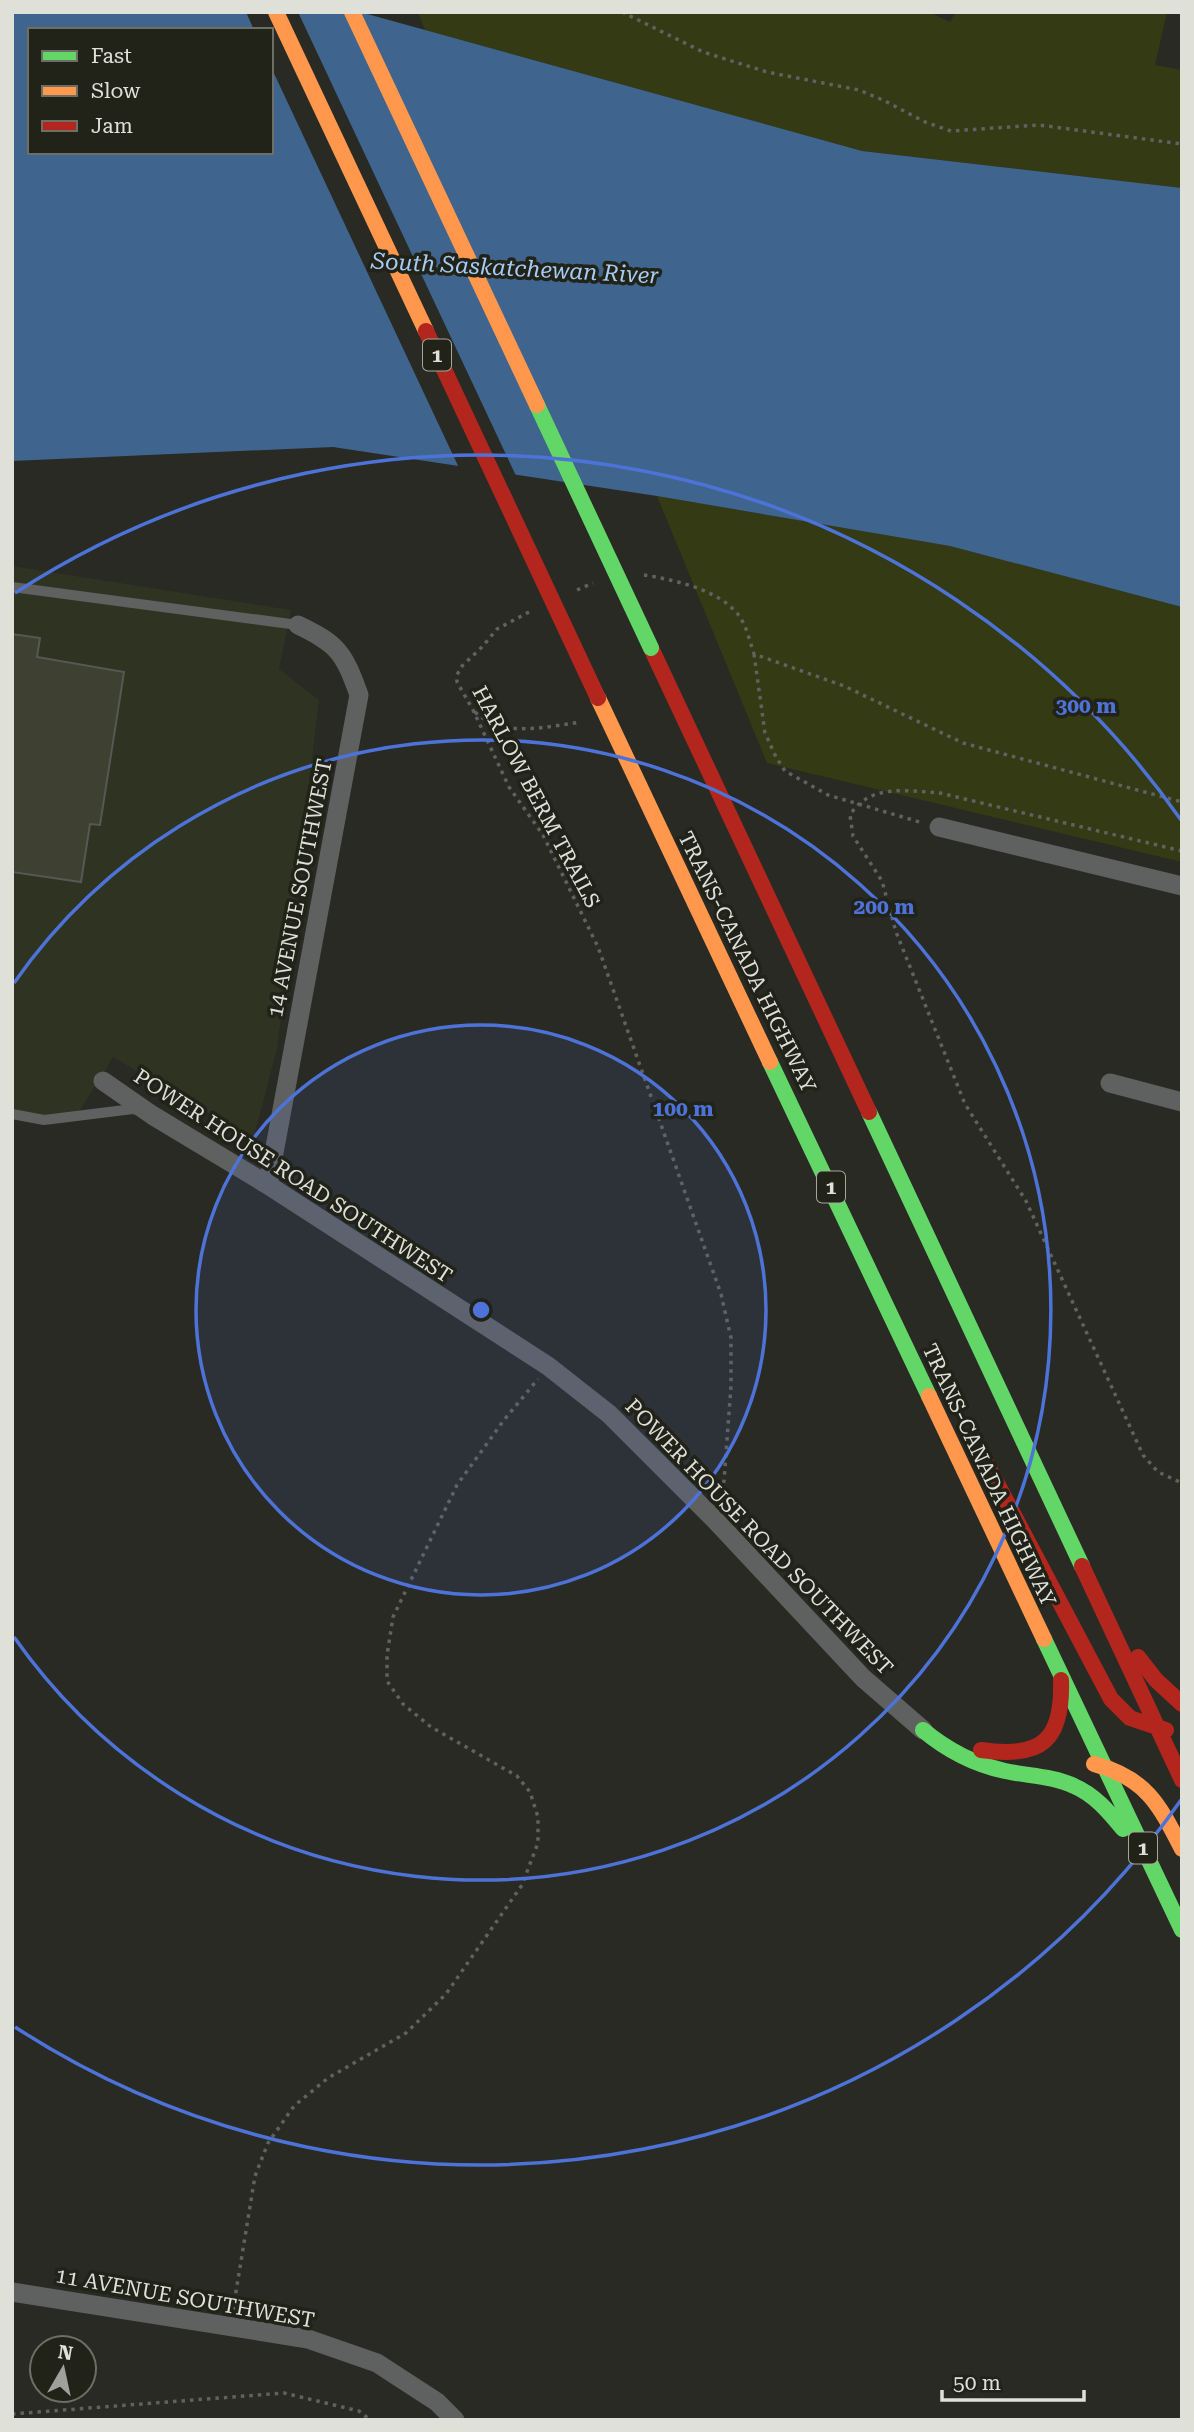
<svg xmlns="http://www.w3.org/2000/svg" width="1194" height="2432" font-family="'Roboto Serif',serif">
  <rect width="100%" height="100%" fill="#292a24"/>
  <path fill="#2f3322" d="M12,566L291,610L279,669L319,700L277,1049L253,1140L113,1057L73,1122L12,1112Z"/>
  <path fill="#343a14" d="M418,12H929L950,22L956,12H1167L1155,65L1182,70V188L862,151L425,30Z
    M657,496L950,546L1182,607V862L767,763Z"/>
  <path fill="#3f658e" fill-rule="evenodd" d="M12,12H360L862,151L1182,188V607L950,546L657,496L333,447L12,461ZM30,30H271V152H30Z"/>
  <path fill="#292a24" d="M246,12H298L517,478L460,470L271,67V30H254Z"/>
  <path fill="#3e4031" stroke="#575853" stroke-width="2" d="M12,634L40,638L37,657L124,672L100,825L90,824L81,882L12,872Z"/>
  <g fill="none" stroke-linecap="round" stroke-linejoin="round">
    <path stroke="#606160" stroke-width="3.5" stroke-dasharray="3.5 5" stroke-linecap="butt" d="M622,12L703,52L767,72L859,90L885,101L925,122L951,131L1039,125L1182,144
      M644,575C675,580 721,590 740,617C747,628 750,642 754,654L844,686L963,743L1182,802
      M577,590L593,583
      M529,612L497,629L482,647L461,667L457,675V682L473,710L509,787L543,835L598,947L721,1294L731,1338V1386L724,1481L720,1497
      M754,654L765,733L776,757L785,771L828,795L923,823
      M475,712C503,738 545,727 581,722
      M1182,851L940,793C908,791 870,783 850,815L853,836L882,881L896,932L965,1104L1026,1201L1143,1455L1158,1472L1182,1483
      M233,2310L255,2176L268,2143L294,2106L328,2078L406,2033L446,1994L522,1885L538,1843V1817L530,1792L517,1776L431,1727L403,1704L387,1681V1655L393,1617L457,1485L504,1420L538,1379
      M12,2414L284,2393L359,2411L370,2420"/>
    <path stroke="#5f6060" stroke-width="10" d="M12,587L298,625
      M12,1114L44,1120L133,1109L138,1110"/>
    <path stroke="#5f6060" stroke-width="19" d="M939,827L1182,886
      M103,1081L152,1115L268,1185L548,1366L609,1414L715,1520L863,1678L923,1730
      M1110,1083L1182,1102
      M268,1185L359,695C344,653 338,644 298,625
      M12,2292L308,2339L377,2363L437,2402L455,2420"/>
    <path stroke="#63d668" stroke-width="16" d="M770,1062L929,1396
      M869,1112L1082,1566
      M1044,1639L1182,1930
      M923,1730C948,1751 973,1764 1005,1771C1028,1776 1053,1776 1074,1786C1095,1795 1109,1812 1123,1829"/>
    <path stroke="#ff974d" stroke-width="16" d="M598,698L770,1062
      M929,1396L1044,1639
      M1094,1764C1146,1778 1159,1804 1182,1849"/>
    <path stroke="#b3261e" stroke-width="16" d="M651,648L869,1112
      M981,1453L1111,1699L1130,1718L1166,1730
      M1082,1566L1182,1780
      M1138,1657L1156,1680L1182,1704
      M981,1750C1042,1759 1063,1740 1061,1680"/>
    <path stroke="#63d668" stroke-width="16" d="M537,405L651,648"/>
    <path stroke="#ff974d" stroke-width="16" d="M276,12L426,331
      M352,12L537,405"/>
    <path stroke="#b3261e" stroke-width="16" d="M426,331L598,698"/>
  </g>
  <circle cx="481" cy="1310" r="285" fill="#4e73d8" fill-opacity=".12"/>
  <g fill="none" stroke="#4e73d8" stroke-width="3.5">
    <circle cx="481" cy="1310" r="285"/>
    <path d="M14 983A570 570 0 1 1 14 1637"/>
    <path d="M1181 1800A855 855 0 0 1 15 2027M15 593A855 855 0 0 1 1181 820"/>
  </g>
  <g text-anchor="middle" stroke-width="7" stroke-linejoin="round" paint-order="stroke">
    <g fill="#212318" stroke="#a6a89f" stroke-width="2">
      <rect x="423" y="339.5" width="28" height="31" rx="5"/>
      <rect x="817" y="1171.5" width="28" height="31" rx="5"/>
      <rect x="1129" y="1832.5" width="28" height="31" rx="5"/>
    </g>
    <g font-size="19" font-weight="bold" fill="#dfe1d9">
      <text x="437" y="362">1</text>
      <text x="831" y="1194">1</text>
      <text x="1143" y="1855">1</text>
    </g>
    <g font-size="21" fill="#dfe1d9" stroke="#212318">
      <text transform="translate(536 797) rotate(62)" y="7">HARLOW BERM TRAILS</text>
      <text transform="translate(300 888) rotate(-79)" y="7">14 AVENUE SOUTHWEST</text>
      <text transform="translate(747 962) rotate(64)" y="7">TRANS-CANADA HIGHWAY</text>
      <text transform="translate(293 1176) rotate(33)" y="7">POWER HOUSE ROAD SOUTHWEST</text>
      <text transform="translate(989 1475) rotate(65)" y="7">TRANS-CANADA HIGHWAY</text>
      <text transform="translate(759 1537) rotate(46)" y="7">POWER HOUSE ROAD SOUTHWEST</text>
      <text transform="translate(185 2298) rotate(10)" y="7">11 AVENUE SOUTHWEST</text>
    </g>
    <g font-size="23" font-style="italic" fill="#a6cbf4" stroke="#212318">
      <text transform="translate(515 268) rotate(3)" y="8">South Saskatchewan River</text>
    </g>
  </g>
  <circle cx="481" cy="1310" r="10" fill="#4e73d8" stroke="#212318" stroke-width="3.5"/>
  <g font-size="21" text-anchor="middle" font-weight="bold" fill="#4e73d8" stroke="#212318" stroke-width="7" stroke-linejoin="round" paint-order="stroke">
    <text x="1086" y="713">300 m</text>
    <text x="884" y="914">200 m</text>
    <text x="683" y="1116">100 m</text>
  </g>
  <rect width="1194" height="2432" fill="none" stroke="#dfe1d9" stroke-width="28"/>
  <rect x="28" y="28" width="245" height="126" fill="#212318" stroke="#6d6f65" stroke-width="2"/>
  <rect x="42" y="51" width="35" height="10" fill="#63d668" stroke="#6d6f65" stroke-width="2"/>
  <text x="91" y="63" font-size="21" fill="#dfe1d9">Fast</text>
  <rect x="42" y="86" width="35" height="10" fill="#ff974d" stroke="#6d6f65" stroke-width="2"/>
  <text x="91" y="98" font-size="21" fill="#dfe1d9">Slow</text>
  <rect x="42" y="121" width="35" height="10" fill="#b3261e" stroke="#6d6f65" stroke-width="2"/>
  <text x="91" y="133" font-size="21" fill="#dfe1d9">Jam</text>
  <g transform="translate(63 2369) rotate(9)"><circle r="33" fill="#212318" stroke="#6d6f65" stroke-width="2"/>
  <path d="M0-5L12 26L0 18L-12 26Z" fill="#9fa19a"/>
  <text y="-10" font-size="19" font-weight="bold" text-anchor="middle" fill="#dfe1d9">N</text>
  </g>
  <path d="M942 2390v10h142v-10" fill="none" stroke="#dfe1d9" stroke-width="3.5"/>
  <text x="953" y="2390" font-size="21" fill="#dfe1d9" stroke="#212318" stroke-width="5" paint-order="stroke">50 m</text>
</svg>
